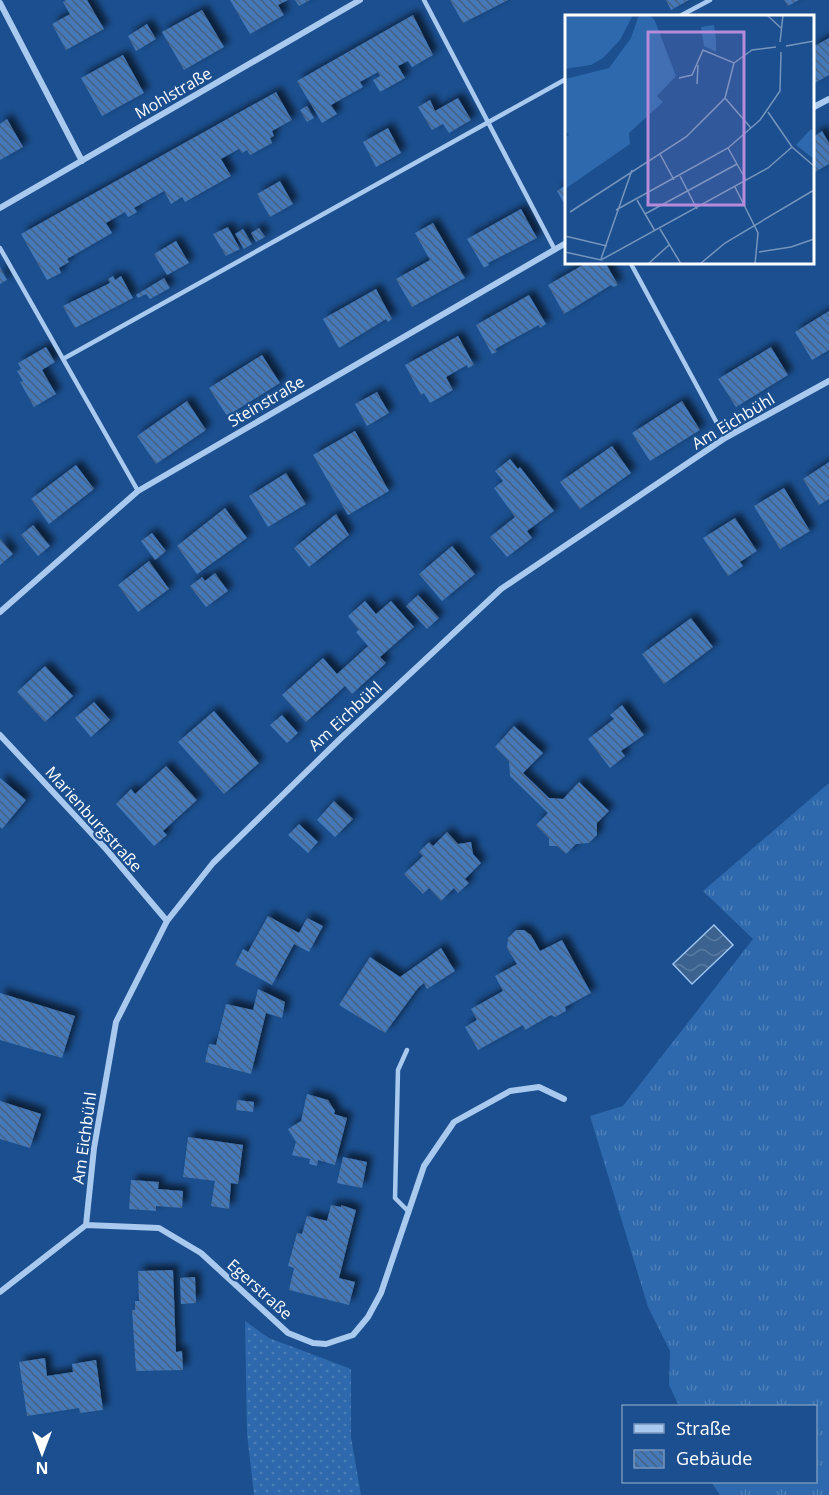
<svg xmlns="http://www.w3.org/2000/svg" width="829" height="1495" font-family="'Open Sans',sans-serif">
  <defs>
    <pattern id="grass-tufts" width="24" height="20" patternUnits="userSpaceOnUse" patternTransform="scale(1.5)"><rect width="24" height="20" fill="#2e69ad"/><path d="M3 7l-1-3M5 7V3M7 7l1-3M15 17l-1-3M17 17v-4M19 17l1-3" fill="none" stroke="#4d80b9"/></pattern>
    <pattern id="garden-dots" width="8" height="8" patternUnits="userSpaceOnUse" patternTransform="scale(1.5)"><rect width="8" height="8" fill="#2e69ad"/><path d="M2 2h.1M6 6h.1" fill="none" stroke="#4d80b9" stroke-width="1.8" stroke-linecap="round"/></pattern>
    <pattern id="water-waves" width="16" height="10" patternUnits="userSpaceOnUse" patternTransform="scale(1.5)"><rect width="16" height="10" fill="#3c6290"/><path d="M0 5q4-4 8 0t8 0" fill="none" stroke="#597aa1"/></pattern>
    <pattern id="building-back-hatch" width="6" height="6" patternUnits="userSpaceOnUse" patternTransform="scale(1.5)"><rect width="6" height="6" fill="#4478b7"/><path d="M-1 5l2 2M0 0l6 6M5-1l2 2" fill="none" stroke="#486282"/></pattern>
    <filter id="shadow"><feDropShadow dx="5.5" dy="-5.5" stdDeviation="3" flood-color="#0009"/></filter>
  </defs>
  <rect width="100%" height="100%" fill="#1b4f8f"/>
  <path fill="url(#grass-tufts)" d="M829,783V1495H720L711,1482H816V1406H679L669,1385L670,1351L648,1307L590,1116L623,1106L753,939L703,891Z"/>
  <path fill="url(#garden-dots)" d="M245,1321L269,1338L351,1369V1437L361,1495H254L247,1434Z"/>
  <path fill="url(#water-waves)" stroke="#9cc4f0" stroke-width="1.5" d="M714,925L733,945L692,984L673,964Z"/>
  <path fill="url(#building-back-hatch)" filter="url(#shadow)" d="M66,0H87L104,29L66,50L52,24L70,14L63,2Z
    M230,0H288L278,5L284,15L250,34Z
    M295,0H310L299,6Z
    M450,0H508L463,23Z
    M666,0H689L671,10Z
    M784,0H799L788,6Z
    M202,10L224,47L184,70L162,32Z
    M413,15L433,55L412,67L408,61L398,66L405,78L380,92L373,80L380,76L378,72L360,82L363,87L331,105L337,114L322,123L297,81Z
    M147,24L156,39L136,51L128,36Z
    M829,38V75L813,84V47Z
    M123,55L144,93L102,116L81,78Z
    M276,92L292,120L272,131L274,136L270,138L272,143L250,155L247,150L242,153L239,149L221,159L231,176L185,202L182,197L171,204L164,191L134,208L137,212L132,215L128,217L125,212L106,223L112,233L67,259L69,262L59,268L61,273L47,280L21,234Z
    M458,98L471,120L449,133L443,124L432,130L418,107L430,100L435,111Z
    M307,106L314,118L307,122L300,110Z
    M7,119L23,147L0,160V124Z
    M388,128L401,153L376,167L363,142Z
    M822,131L829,143V164L813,173V137Z
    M280,181L293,204L270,217L257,194Z
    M566,185V207L557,191Z
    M521,209L537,238L488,263L489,265L484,268L467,239Z
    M433,223L465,278L412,307L396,279L430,260L415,233Z
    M228,227L240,249L226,256L213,234Z
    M259,228L265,237L256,242L251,233Z
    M243,229L252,244L244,249L235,234Z
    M176,241L189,263L167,275L154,254Z
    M588,262H605L618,285L613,287L611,285L564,314L548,285Z
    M0,267L7,280L0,284Z
    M113,276L115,280L121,276L133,298L75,328L63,306L110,283L108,279Z
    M164,278L170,288L150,299L146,294L138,298L136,295Z
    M376,289L392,319L388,322L386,319L339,348L323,319Z
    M529,295L546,324L540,328L539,325L495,349L497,352L492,354L476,325Z
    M829,311V350L812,360L795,332Z
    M458,336L474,365L468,368L467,365L446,377L453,390L430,403L424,393L421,395L405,365Z
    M46,347L55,362L42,370L56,394L34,407L20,382L23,381L17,371L21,369L18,363Z
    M771,347L788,375L736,407L718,379Z
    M262,355L280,383L227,416L209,388Z
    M377,392L389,413L367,426L355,404Z
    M187,401L206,430L156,464L137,436Z
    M682,401L700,430L650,461L632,433Z
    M355,431L389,491L348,515L313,455Z
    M612,446L631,473L580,509L560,482Z
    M510,459L518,469L520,467L554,511L527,531L532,538L507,557L490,537L515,517L494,488L503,481L495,471Z
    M829,462V499L819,505L803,479Z
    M76,465L94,489L49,524L31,499Z
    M286,473L306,504L268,527L249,496Z
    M784,488L810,531L780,549L754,506Z
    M225,508L247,538L197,574L177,546Z
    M336,514L349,535L309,567L294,548Z
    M735,518L757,551L740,562L743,566L728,576L703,538Z
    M33,525L50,546L38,556L21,535Z
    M152,533L166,551L155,560L141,541Z
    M0,539L13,554L0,565Z
    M452,546L475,574L442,601L419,574Z
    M149,561L169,589L138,612L118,585Z
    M215,573L228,591L206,607L190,586L202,577L205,581Z
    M418,595L439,618L427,629L406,606Z
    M365,601L376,614L391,601L414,627L380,657L386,663L352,694L345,686L306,722L282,695L323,658L337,674L368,646L356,632L359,630L348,616Z
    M691,618L713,647L664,684L642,654Z
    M45,666L73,696L45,722L17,692Z
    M94,702L110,720L91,737L75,718Z
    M622,705L644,735L621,751L625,756L610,768L588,739L614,719L610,715Z
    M214,711L259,763L224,794L178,742Z
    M282,715L298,733L287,743L270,725Z
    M514,726L543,753L523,773L549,798L563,799L579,782L609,811L597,823V835L589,843L576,844L566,854L557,846H549V838L536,825L548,813L510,776L509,761L495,747Z
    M166,766L197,800L163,831L167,835L154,846L116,804L131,789L135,794Z
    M0,778L26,800L2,829L0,827Z
    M334,801L353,819L335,837L317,820Z
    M299,824L318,842L308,853L288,835Z
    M447,832L458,844L471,842L473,854L481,863L465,879L469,883L458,893L454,888L441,901L429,888L423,894L404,874L423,856L419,852L429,842L433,846Z
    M268,916L299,933L307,918L323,926L309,952L294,944L272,985L235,965L243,949L248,952Z
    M524,930L531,935L540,951L562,940L591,993L565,1007L566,1011L555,1017L551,1015L525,1030L523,1025L478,1050L465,1027L477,1020L471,1009L503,991L495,976L517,964L507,948L508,938L516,930Z
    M441,948L455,971L427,989L424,983L418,988L385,1033L339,1005L370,957L400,977Z
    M258,989L285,1002L282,1018L266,1013L251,1074L205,1062L209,1044L216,1045L226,1004L253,1010Z
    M0,993L75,1016L62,1058L0,1040Z
    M307,1094L328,1100L335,1111L334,1114L347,1118L335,1165L318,1160L317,1166L309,1164L310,1159L292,1155L296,1142L288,1129L301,1121Z
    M237,1100L254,1102L253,1112L236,1110Z
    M0,1101L41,1114L30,1148L0,1139Z
    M188,1137L243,1145L238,1184L231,1183L229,1209L211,1206L215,1181L183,1177Z
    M343,1157L367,1162L362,1188L337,1183Z
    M131,1180L159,1182L158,1189L183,1191L182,1208L156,1206V1211L129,1209Z
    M331,1205L341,1207V1205L356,1210L339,1278L355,1282L349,1305L289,1290L294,1268L288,1266L297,1233L302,1234L307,1216L327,1221Z
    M173,1270L176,1352L182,1351L183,1370L136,1371L132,1310H135V1301H139L138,1271Z
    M195,1277L196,1303L181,1304L180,1278Z
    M45,1358L47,1376L73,1372L72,1364L96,1360L103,1410L80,1413L79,1408L27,1416L19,1362Z"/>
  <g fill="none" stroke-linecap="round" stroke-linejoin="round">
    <path stroke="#a9c9ee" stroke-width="4.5" d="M424,0L555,250
      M680,16L710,0
      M0,248L138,491
      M630,262L725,438
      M63,359L566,79
      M407,1050L398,1070L395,1198L407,1210"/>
    <path stroke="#a9c9ee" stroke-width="6" d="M0,3L82,161
      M812,108L829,99
      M0,208L360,0
      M0,612L138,491L566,243
      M0,735L106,849L167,921
      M86,1225L94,1148L116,1022L167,921L213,863L341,738L501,589L725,438L829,381
      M0,1292L86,1225L159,1228L201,1253L288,1333L313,1343L326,1344L353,1335L368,1317L381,1293L424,1166L454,1122L510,1091L539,1087L564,1099"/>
  </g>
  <g text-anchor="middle" stroke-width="4.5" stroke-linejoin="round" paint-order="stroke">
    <g font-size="16" fill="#fff" stroke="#1b4f8f">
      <text transform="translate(173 93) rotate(-30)" y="6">Mohlstraße</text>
      <text transform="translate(266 401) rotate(-30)" y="6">Steinstraße</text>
      <text transform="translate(733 421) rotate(-31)" y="6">Am Eichbühl</text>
      <text transform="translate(345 716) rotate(-43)" y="6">Am Eichbühl</text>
      <text transform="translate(94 819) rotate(48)" y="6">Marienburgstraße</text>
      <text transform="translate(84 1138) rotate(-82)" y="6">Am Eichbühl</text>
      <text transform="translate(260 1289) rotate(42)" y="6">Egerstraße</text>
    </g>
  </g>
  <g transform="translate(565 15)">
    <rect width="249" height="249" fill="#1b4f8f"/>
    <path d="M74,0H85L90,6L111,61L92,81L98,87L64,118L65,129L0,174V121L4,120L0,116V64L44,53L66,23Z" fill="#2e69ad"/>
    <path d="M0,0H68L55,25L38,43L26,50L0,54Z" fill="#2e69ad"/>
    <path d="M246,114L249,117V144L231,130Z" fill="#2e69ad"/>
    <path d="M149,10L151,24V37L139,31L136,12Z" fill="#2e69ad"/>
    <path fill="none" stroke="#7695bc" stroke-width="1.5" d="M202,0L216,13M215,27L218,0M221,31L249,26M114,63L127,60L138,35L169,48L187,35L211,32M132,69L133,50M160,83L186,113M203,97L227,132L249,151M163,133L181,165M95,139L109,165M115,161L132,194M170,172L193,218L190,249M72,185L90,216M51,195L163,133L195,105L215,76L216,37M5,197L121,122L160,83L169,48M80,199L172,149M95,214L116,249M0,221L42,231M0,237L36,245L203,153L227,132M194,237L226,232L249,224M36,244L67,155M83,249L104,230M135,249L160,228L249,175"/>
    <path fill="#b68bdc" fill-opacity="0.15" stroke="#b68bdc" stroke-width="3" d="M83,17H179V190H83Z"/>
    <rect width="249" height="249" fill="none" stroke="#fff" stroke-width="3"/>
  </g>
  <rect x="622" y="1405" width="195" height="78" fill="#1b4f8f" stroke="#7695bc" stroke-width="1.5"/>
  <rect x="634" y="1424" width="30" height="9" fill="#a9c9ee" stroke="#7695bc" stroke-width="1.5"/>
  <text x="676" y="1435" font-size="18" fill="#ffffff">Straße</text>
  <rect x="634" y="1450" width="30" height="18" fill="url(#building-back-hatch)" stroke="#7695bc" stroke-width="1.5"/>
  <text x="676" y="1465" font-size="18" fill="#ffffff">Gebäude</text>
  <g transform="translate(42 1453) rotate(180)" stroke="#1b4f8f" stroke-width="4.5" paint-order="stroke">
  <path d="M0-4.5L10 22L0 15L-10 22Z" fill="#ffffff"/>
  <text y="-9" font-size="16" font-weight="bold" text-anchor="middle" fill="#ffffff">N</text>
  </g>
</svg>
